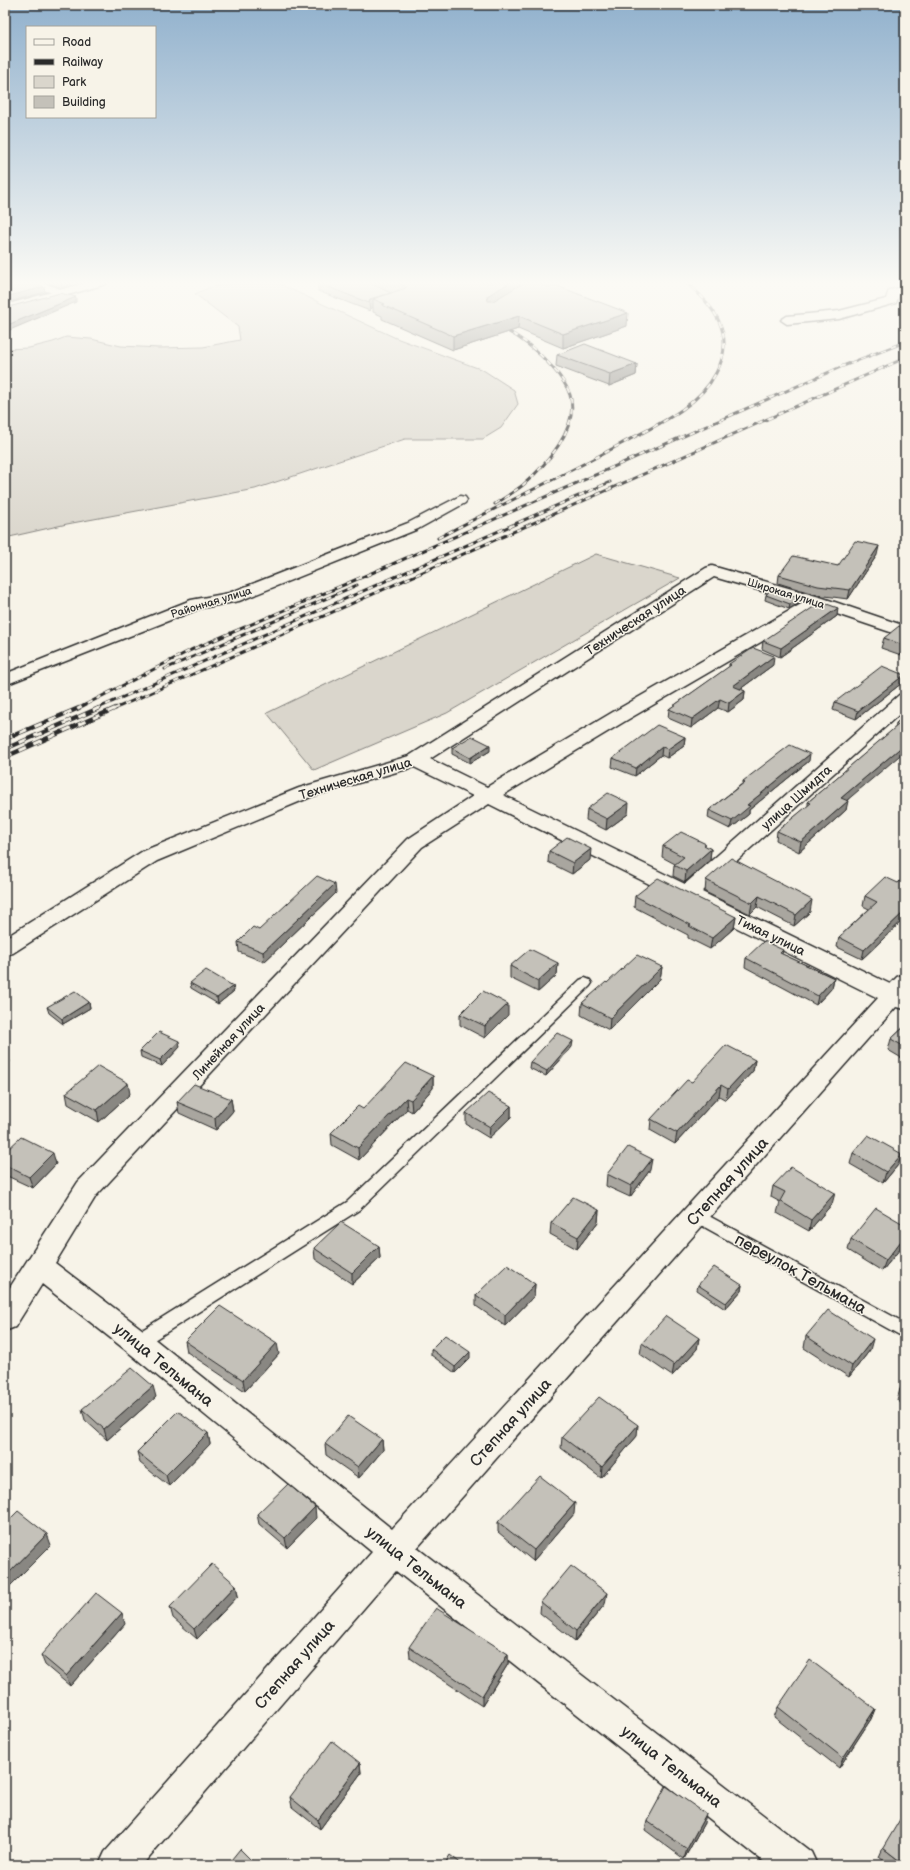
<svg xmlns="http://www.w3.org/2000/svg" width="910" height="1870" font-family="'Balsamiq Sans',sans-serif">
  <rect width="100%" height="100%" fill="#f7f3e8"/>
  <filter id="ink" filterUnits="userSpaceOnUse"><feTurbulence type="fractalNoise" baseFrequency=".025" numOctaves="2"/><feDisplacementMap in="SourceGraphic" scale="8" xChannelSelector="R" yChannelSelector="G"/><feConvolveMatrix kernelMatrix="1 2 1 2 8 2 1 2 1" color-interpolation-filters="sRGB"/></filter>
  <g filter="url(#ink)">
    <path fill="#dad6cc" stroke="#82807c" d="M240,282H275L396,338L483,370L514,390L518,404L501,428L483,439H405L255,489L67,524L5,538V349L29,348L53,342L66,337L91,339L121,346L159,348L203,347L240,340L238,327L195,294L208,288Z
      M596,554L680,578L447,713L314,770L267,713Z"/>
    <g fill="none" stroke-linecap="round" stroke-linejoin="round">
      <g stroke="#2b2b2b" stroke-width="3">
        <path id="service" d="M585,978L590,980L592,983L590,986L359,1210L143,1347L137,1349L131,1347L129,1342L131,1337L347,1202L580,980Z
          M696,1209L905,1323V1338L690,1219L688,1215L690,1211Z"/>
      </g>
      <g stroke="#2b2b2b" stroke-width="3">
        <path id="minor" d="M22,282H40L67,291L69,293L63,296L23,284Z
          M905,287V293L899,295L896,303L839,319L787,324L781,320L787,316L839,311L886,299L889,290Z
          M460,496L465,497L467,500L465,503L418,529L239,601L201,608L5,685V674L191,600L229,593L408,523Z
          M712,566L823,598L905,626V637L819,608L627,720L503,795L685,884L899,695L905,694V709L702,892L890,984L897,977L905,974V1009L896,1007L417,1548L811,1852L817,1865H768L396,1571L142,1865H99L105,1852L372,1552L127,1351L42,1284L15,1327L5,1331V1295L78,1182L408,839L473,796L414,767L313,796L157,861L13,953L5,955V938L143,851L299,788L409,756L706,568ZM714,577L803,603L613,712L487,787L430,759ZM489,804L878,998L392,1529L147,1333L55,1263L96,1196L422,847Z"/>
      </g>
      <g stroke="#2b2b2b" stroke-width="3">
        <path id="tertiary" d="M88,282H107L106,284L5,313V305Z"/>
      </g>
      <use href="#service" fill="#f7f3e8" fill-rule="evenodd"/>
      <use href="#minor" fill="#f7f3e8" fill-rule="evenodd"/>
      <use href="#tertiary" fill="#f7f3e8" fill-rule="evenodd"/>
      <g stroke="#2b2b2b" stroke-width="3">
        <path id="rail-far1" d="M495,504C504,498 514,492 523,485C545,466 580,428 570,395C567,385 560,376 552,367C537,350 521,337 500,327
          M438,538C498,506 561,477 621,444C654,426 698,408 716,373C737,335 714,306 686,282
          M165,669L357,585
          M77,709L191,650L388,566L843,366L905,342
          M96,709L610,482
          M114,709L905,358"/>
      </g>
      <g stroke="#2b2b2b" stroke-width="4.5">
        <path id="rail" d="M5,739L79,708
          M5,749L99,708
          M5,757L116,708"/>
      </g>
      <use href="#rail-far1" stroke="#f7f3e8" stroke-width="2" stroke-dasharray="5.5" stroke-linecap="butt"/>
      <use href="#rail" stroke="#f7f3e8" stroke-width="3" stroke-dasharray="8" stroke-linecap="butt"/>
    </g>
    <path fill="#a9a69f" stroke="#2b2b2b" d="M46,282H75L62,288Z
      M375,282H520V285L627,326L563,348L518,329L453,350L382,319V316L373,312V307L371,308L370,311L318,291V283L375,286Z
      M557,355L637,364L636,375L609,386L556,366Z
      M877,555L848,599L817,595L778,583L779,575L838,566Z
      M766,595L800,598L799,603L789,609L765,600Z
      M837,616L780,657L762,649L763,641Z
      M905,628V652L901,655L881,648L884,638Z
      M729,664L773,665L740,689L745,691L744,700L728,712L718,708L691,728L668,718L669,709L729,667Z
      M904,675L902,683L856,719L833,710L835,702Z
      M905,716L847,801L846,810L799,852L776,840L777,831L808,806V802L895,728L896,723Z
      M685,737L684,746L667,758L661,755L635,776L612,767L613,758Z
      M452,748L490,751L470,763L452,754Z
      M809,761L749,810V814L730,829L708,818L709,810L743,783V781Z
      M587,809L628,814L606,830L586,820Z
      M663,846H705L711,849L710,860L685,882L673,876L674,865L675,864L662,857Z
      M549,851L590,860L572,874L548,862Z
      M905,877V918L862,959L837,947L839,937L869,909L863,906L865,896L898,883Z
      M706,880L810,912L794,926L757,907L750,914L705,892Z
      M336,893L264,962L239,952L238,942L259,930Z
      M635,896L736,917L734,928L710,949L688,938V935L634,907Z
      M783,950L782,954L834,978L832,988L816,1005L745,967L746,958Z
      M558,963L557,975L538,992L510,978V966Z
      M662,967L660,979L609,1030L581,1015L582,1003L607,983Z
      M190,983L233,986L234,991L218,1004L191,988Z
      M89,1002L90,1008L63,1024L49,1013L47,1007Z
      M460,1014L508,1015L485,1038L460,1025Z
      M905,1026V1060L888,1050L891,1039Z
      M180,1047L162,1066L141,1057L140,1051Z
      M572,1047L546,1076L529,1068L530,1062Z
      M755,1060L753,1071L726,1100L719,1096L675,1144L650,1130L651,1119L692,1082Z
      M433,1076V1088L412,1112L407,1109L359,1160L332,1145L331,1133L363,1109Z
      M66,1093L130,1094L99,1122L68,1104Z
      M231,1099L233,1111L216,1130L179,1113L177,1102Z
      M511,1106V1117L489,1138L466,1124V1113Z
      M5,1152L56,1164L33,1188L5,1175Z
      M853,1153L902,1154L898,1165L883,1183L850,1164Z
      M650,1170L630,1197L606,1186L607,1174Z
      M773,1186L832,1204L809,1231L777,1213L780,1202L771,1197Z
      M599,1210L598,1222L577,1249L550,1234L551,1223Z
      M905,1225V1243L882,1271L848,1250L851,1239Z
      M379,1246L380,1258L352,1284L315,1259L314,1248Z
      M535,1284L534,1296L505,1326L476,1306V1295Z
      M698,1285H742L741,1291L725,1309L697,1290Z
      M806,1336L870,1350L849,1377L804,1348Z
      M699,1338L697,1349L672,1376L640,1354L642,1343Z
      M185,1341L279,1354L245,1391L187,1352Z
      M431,1349L470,1358L455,1373L431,1355Z
      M905,1383V1406L897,1400L900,1389Z
      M156,1397L107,1440L85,1420L82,1409Z
      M208,1433L210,1444L169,1486L140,1463L137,1452Z
      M637,1436L601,1478L561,1448L562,1437Z
      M382,1439L383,1450L359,1478L326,1455L325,1444Z
      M257,1514L316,1518L287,1548L259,1524Z
      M574,1514L533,1561L498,1532V1522Z
      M236,1585L238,1596L197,1639L173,1618L170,1607Z
      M541,1602L605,1604L575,1641L540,1613Z
      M125,1624L70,1686L45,1665L41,1655Z
      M409,1647L508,1654V1664L482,1706L410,1658Z
      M778,1707L875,1709L871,1719L839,1768L774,1717Z
      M360,1763L361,1773L320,1829L292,1807L290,1797Z
      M647,1821L704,1823L684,1859L645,1830Z
      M883,1848L905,1865H889L879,1857Z"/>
    <path fill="#898782" stroke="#2b2b2b" d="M61,282H75L62,288Z
      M511,282H520V290L487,310V296Z
      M44,287L45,292L5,303V297Z
      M391,293V301L373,299V307L371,308L370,311L369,303L370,299Z
      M76,297V302L5,332V326Z
      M628,313L627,326L563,348V334Z
      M519,316L518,329L453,350V336Z
      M637,364L636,375L609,386L610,374Z
      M879,546L877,555L848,599L850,590Z
      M800,598L799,603L789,609L790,604Z
      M838,608L837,616L780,657L781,648Z
      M905,643V652L901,655L903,645Z
      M774,656L773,665L732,695L733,686Z
      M904,675L902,683L856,719L858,711Z
      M745,691L744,700L728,712L729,703Z
      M720,699L718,708L691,728L692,719Z
      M685,737L684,746L667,758L668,749Z
      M905,744V751L839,807L841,798Z
      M490,745V751L470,763V758Z
      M662,747L661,755L635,776L636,768Z
      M810,754L809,761L749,810V814L730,829L732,821L747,805Z
      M848,801L846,810L799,852L801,842Z
      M629,803L628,814L606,830L607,819Z
      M591,849L590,860L572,874L573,863Z
      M711,849L710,860L685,882L686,871Z
      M335,884L336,893L264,962L263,952Z
      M759,896L757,907L750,914L752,903Z
      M812,900L810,912L794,926L796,915Z
      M905,911V918L862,959L864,950Z
      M736,917L734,928L710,949L712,938Z
      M558,963L557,975L538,992V981Z
      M662,967L660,979L609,1030L610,1018Z
      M834,978L832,988L816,1005L818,996Z
      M233,986L234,991L218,1004L217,998Z
      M89,1002L90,1008L63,1024L62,1019Z
      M508,1004V1015L485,1038V1026Z
      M179,1041L180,1047L162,1066L160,1060Z
      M573,1041L572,1047L546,1076L547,1071Z
      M7,1051L10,1062L5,1065V1052Z
      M755,1060L753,1071L726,1100L728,1089Z
      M433,1076V1088L412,1112L411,1100Z
      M128,1083L130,1094L99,1122L97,1110Z
      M721,1085L719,1096L675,1144L677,1133Z
      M406,1098L407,1109L359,1160L358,1148Z
      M231,1099L233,1111L216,1130L215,1118Z
      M511,1106V1117L489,1138L490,1127Z
      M53,1153L56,1164L33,1188L29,1177Z
      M902,1154L898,1165L883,1183L886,1172Z
      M652,1159L650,1170L630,1197L631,1186Z
      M835,1193L832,1204L809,1231L811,1220Z
      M599,1210L598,1222L577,1249L578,1237Z
      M905,1236V1243L882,1271L886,1260Z
      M379,1246L380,1258L352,1284V1273Z
      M535,1284L534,1296L505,1326V1315Z
      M742,1285L741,1291L725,1309L726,1303Z
      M699,1338L697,1349L672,1376L674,1365Z
      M873,1339L870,1350L849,1377L852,1366Z
      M277,1343L279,1354L245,1391L243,1380Z
      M470,1352V1358L455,1373V1367Z
      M153,1386L156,1397L107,1440L104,1429Z
      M638,1425L637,1436L601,1478L602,1467Z
      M208,1433L210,1444L169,1486L166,1475Z
      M382,1439L383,1450L359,1478L358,1467Z
      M575,1503L574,1514L533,1561L534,1550Z
      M315,1507L316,1518L287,1548L285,1538Z
      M47,1534L51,1545L5,1591V1577Z
      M236,1585L238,1596L197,1639L194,1629Z
      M607,1593L605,1604L575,1641L576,1631Z
      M122,1613L125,1624L70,1686L66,1676Z
      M508,1654V1664L482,1706V1696Z
      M875,1709L871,1719L839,1768L843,1758Z
      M360,1763L361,1773L320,1829L318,1820Z
      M706,1814L704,1823L684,1859L687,1849Z"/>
    <path fill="#c4c1b9" stroke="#2b2b2b" d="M5,282H30L44,287L5,297Z
      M368,282L391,293L370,299L369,303L318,283Z
      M396,282H511L487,296L488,301H493L525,282H536L548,287L555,285L628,313L563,334L519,316L453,336L382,305L385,304L373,299L406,288L405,286Z
      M60,293L76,297L5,326V308Z
      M585,344L637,364L610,374L557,355Z
      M855,541L879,546L850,590L818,586L779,575L793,556L838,566Z
      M770,590L800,598L790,604L766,595Z
      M821,602L838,608L781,648L763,641Z
      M899,626L905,628V643L903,645L884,638Z
      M753,648L774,656L733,686L745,691L729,703L720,699L692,719L669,709L731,665L729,664Z
      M882,666L904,675L858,711L835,702Z
      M905,716V744L841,798L848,801L801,842L777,831L811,803L808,802L898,725L896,723Z
      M657,725L685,737L668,749L662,747L636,768L613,758Z
      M472,736L490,745L470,758L452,748Z
      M790,745L810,754L747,805L750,806L732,821L709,810L745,782L743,781Z
      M608,793L629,803L607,819L587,809Z
      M681,832L706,844L704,845L711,849L686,871L674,865L684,857L663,846Z
      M567,837L591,849L573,863L549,851Z
      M731,858L812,900L796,915L759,896L752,903L706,880Z
      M317,876L335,884L263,952L238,942L253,927L259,930Z
      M885,877L898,883L905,877V911L864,950L839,937L877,902L865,896Z
      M658,878L736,917L712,938L689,926L691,925L635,896Z
      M764,941L783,950L780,953L834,978L818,996L746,958Z
      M530,949L558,963L538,981L510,966Z
      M637,955L662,967L610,1018L582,1003L606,982L607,983Z
      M206,970L233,986L217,998L190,983Z
      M75,991L89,1002L62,1019L47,1007Z
      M483,991L508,1004L485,1026L460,1014Z
      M905,1026V1047L891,1039Z
      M159,1032L179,1041L160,1060L140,1051Z
      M557,1033L573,1041L547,1071L530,1062Z
      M726,1045L755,1060L728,1089L721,1085L677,1133L651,1119L687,1080L692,1082Z
      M406,1063L433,1076L411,1100L406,1098L358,1148L331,1133L358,1106L363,1109Z
      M98,1066L128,1083L97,1110L66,1093Z
      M194,1084L231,1099L215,1118L177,1102Z
      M488,1093L511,1106L490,1127L466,1113Z
      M868,1135L902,1154L886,1172L853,1153Z
      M21,1137L53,1153L29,1177L5,1165V1152Z
      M628,1147L652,1159L631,1186L607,1174Z
      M791,1167L835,1193L811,1220L780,1201L785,1192L773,1186Z
      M573,1197L599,1210L578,1237L551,1223Z
      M876,1208L905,1225V1236L886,1260L851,1239Z
      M341,1222L379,1246L352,1273L314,1248Z
      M507,1265L535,1284L505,1315L476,1295Z
      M714,1267L742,1285L726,1303L698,1285Z
      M220,1306L277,1343L243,1380L185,1341Z
      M828,1310L873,1339L852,1366L806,1336Z
      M666,1316L699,1338L674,1365L642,1343Z
      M445,1335L470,1352L455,1367L431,1349Z
      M132,1368L153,1386L104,1429L82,1409Z
      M905,1383V1392L900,1389Z
      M599,1397L638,1425L602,1467L562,1437Z
      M178,1411L208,1433L166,1475L137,1452Z
      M348,1416L382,1439L358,1467L325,1444Z
      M540,1476L575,1503L534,1550L498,1522Z
      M288,1484L315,1507L285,1538L257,1514Z
      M18,1511L47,1534L5,1577V1524Z
      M212,1564L236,1585L194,1629L170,1607Z
      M571,1566L607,1593L576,1631L541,1602Z
      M96,1593L122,1613L66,1676L41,1655Z
      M436,1608L508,1654L482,1696L409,1647Z
      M810,1660L875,1709L843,1758L778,1707Z
      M332,1741L360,1763L318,1820L290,1797Z
      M666,1786L706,1814L687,1849L647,1821Z
      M905,1811V1865L883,1848Z
      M240,1849L256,1865H227Z
      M450,1855L463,1865H444Z"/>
  </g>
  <linearGradient id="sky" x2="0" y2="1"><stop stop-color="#91b1cd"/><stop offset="0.52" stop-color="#fbfaf5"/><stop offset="1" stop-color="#fbfaf5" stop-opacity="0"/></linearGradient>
  <rect width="910" height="544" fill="url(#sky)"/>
  <g text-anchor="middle" stroke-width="3" stroke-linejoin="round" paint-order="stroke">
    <g font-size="11" fill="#2b2b2b" stroke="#f7f3e8">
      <text transform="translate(786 593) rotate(17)" y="4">Широкая улица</text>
      <text transform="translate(211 602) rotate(-17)" y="4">Районная улица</text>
    </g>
    <g font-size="13" fill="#2b2b2b" stroke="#f7f3e8">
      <text transform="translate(635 620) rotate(-33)" y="5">Техническая улица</text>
      <text transform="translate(355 778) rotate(-17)" y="5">Техническая улица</text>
      <text transform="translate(796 797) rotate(-42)" y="5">улица Шмидта</text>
      <text transform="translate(771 935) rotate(26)" y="5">Тихая улица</text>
      <text transform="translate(228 1041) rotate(-47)" y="5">Линейная улица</text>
    </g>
    <g font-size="16" fill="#2b2b2b" stroke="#f7f3e8">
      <text transform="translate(727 1181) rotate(-48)" y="6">Степная улица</text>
      <text transform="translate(801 1273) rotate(29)" y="6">переулок Тельмана</text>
      <text transform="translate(164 1364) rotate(39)" y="6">улица Тельмана</text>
      <text transform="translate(510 1422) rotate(-48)" y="6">Степная улица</text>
      <text transform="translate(417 1567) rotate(38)" y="6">улица Тельмана</text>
      <text transform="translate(294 1664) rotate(-49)" y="6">Степная улица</text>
      <text transform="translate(672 1766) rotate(38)" y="6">улица Тельмана</text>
    </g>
  </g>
  <rect width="910" height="1870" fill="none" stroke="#f7f3e8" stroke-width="20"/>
  <rect x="10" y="10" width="890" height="1850" fill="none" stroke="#2b2b2b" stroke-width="1.5" filter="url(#ink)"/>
  <rect x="26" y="26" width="130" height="92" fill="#f7f3e8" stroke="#a5a39c"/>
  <rect x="34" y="39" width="20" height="6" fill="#f7f3e8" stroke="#a5a39c"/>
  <text x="62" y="46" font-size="12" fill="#2b2b2b">Road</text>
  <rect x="34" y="59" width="20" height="6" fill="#2b2b2b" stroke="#a5a39c"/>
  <text x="62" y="66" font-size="12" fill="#2b2b2b">Railway</text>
  <rect x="34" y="76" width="20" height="12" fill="#dad6cc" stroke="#a5a39c"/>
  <text x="62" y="86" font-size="12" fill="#2b2b2b">Park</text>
  <rect x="34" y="96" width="20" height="12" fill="#c4c1b9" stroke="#a5a39c"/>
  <text x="62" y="106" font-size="12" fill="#2b2b2b">Building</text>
</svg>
